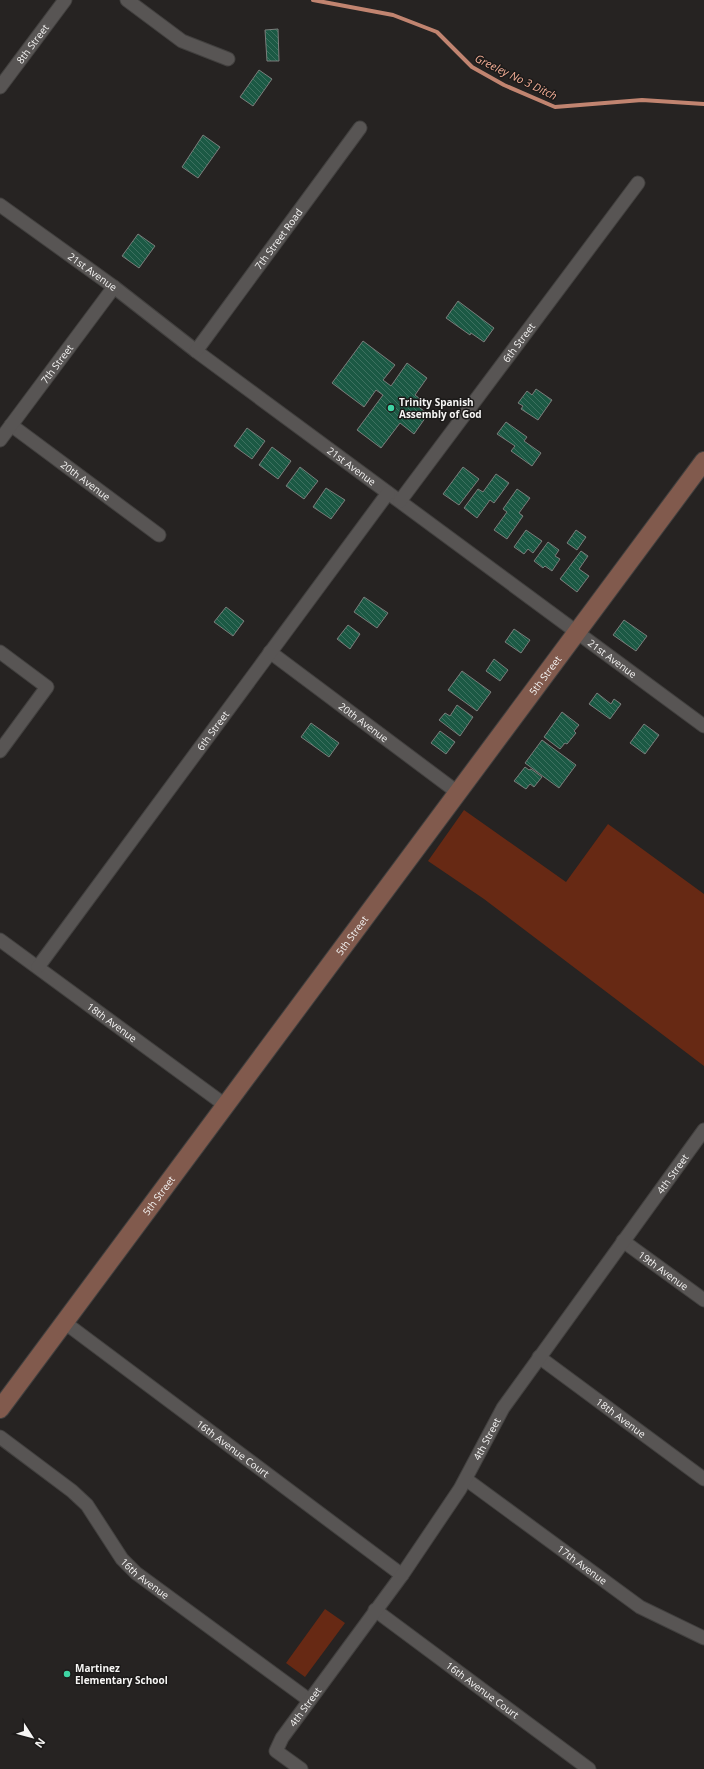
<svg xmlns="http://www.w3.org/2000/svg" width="704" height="1769" font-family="'Open Sans',sans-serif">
  <defs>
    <pattern id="building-back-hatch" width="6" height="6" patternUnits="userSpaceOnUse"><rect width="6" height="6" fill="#1b5944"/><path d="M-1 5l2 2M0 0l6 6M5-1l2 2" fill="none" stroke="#3d7160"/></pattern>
  </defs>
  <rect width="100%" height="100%" fill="#262322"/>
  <path fill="#672914" d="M464,810L566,882L608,824L704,894V1066L484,899L428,861Z
    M325,1609L345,1623L305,1677L286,1663Z"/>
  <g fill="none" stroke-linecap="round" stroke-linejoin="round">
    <path stroke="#c18470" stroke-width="4" d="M313,0L393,15L437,32L472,67L504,85L555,107L642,100L704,104"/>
  </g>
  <path fill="url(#building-back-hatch)" stroke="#7a7d7b" d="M278,29L279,61H267L265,30Z
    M259,70L272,79L253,106L240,97Z
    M203,135L220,147L198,178L182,167Z
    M138,234L155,246L139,268L122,256Z
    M458,301L494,328L484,342L471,333L470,335L446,318Z
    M363,341L395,365L383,380L391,386L407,363L427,378L415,395L419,398L415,404L428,414L414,434L400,423L381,448L357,430L383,395L376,390L364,407L332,383Z
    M536,389L552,400L538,420L521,409L523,406L518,403L527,391L532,395Z
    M506,422L527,437L524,441L541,453L532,466L511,451L515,446L497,434Z
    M247,428L265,441L252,459L234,446Z
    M272,447L291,461L278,479L259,465Z
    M300,467L318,481L304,499L286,486Z
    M463,467L479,479L459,505L443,494Z
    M496,474L509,483L494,503L490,500L477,518L464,508L478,489L483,492Z
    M326,488L345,500L331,519L313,507Z
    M517,489L530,498L519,513L523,516L507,539L494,530L507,512L503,509Z
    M526,530L542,541L533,553L528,549L524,554L514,547Z
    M576,530L586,537L577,550L567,543Z
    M548,542L559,550L555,556L560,559L552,571L545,566L543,568L534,561Z
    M581,551L588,556L579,569L589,576L577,592L560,579Z
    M364,597L388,613L377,628L354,612Z
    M226,607L244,621L233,636L214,622Z
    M624,620L647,636L636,651L613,635Z
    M348,625L360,634L350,649L337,639Z
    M514,629L530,640L521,653L505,642Z
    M494,659L508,670L500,681L486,671Z
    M462,671L491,692L477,711L448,690Z
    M597,693L611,704L614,699L621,704L610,719L589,704Z
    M457,705L473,717L460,736L439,720L445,713L450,716Z
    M562,712L579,725L574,731L576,733L567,744L565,743L560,749L544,737Z
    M311,723L339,743L329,757L301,737Z
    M644,724L659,735L645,754L630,743Z
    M440,731L455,742L446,754L431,743Z
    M542,740L576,765L559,788L525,763Z
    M525,767L529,770L531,769L542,777L534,787L530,784L526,789L514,781Z"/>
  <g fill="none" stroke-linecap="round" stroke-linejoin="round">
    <g stroke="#42403f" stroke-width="15">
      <g id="minor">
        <path d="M127,0L182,41L228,59"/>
        <path id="s1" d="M0,87L65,0"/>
        <path id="s2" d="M0,205L114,287L196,351L704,726"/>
        <path id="s3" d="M196,351L360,128"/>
        <path id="s4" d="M11,425L159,535"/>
        <path id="s5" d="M0,440L114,287"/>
        <path id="s6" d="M400,501L638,183"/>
        <path d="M0,652L47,687L0,751"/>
        <path id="s7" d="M270,652L457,792"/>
        <path id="s8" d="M0,940L225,1105"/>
        <path id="s9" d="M38,967L388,493"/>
        <path id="s10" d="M623,1241L704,1300"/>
        <path id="s11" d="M64,1322L402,1575"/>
        <path id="s12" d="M539,1357L704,1479"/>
        <path id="s13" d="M0,1437L72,1491L87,1505L122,1559L136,1573L309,1700"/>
        <path id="s14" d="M467,1480L640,1607L704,1638"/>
        <path id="s15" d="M375,1610L589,1769"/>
        <path id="s16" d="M301,1769L276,1751L282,1738L402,1575L460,1489L503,1408L704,1130"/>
      </g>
    </g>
    <g stroke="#42403f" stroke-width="20">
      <g id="secondary">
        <path id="s17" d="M0,1409L704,461"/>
      </g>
    </g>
    <use href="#minor" stroke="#585554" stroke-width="13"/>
    <use href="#secondary" stroke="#815a4d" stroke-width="18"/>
  </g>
  <g fill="#3ed4a3" stroke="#1c1a19" stroke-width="1.5">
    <circle cx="391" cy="408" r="4"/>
    <circle cx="67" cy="1674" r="4"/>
  </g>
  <g text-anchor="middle" stroke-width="3" stroke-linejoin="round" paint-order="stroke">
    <g font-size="10" fill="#f6f5f4" stroke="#1c1a19">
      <text dy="4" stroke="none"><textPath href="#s1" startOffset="54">8th Street</textPath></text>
      <text dy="4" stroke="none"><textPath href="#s3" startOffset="139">7th Street Road</textPath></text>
      <text dy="4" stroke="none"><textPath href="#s2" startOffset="114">21st Avenue</textPath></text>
      <text dy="4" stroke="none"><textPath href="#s6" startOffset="198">6th Street</textPath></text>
      <text dy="4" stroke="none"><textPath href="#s5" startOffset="95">7th Street</textPath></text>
      <text dy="4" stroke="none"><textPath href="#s2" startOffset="438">21st Avenue</textPath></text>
      <text dy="4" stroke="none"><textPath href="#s4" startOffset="93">20th Avenue</textPath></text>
      <text dy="4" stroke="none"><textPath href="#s2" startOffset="762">21st Avenue</textPath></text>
      <text dy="4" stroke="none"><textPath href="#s17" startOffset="914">5th Street</textPath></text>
      <text dy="4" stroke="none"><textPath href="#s7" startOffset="117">20th Avenue</textPath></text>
      <text dy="4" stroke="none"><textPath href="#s9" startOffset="294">6th Street</textPath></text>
      <text dy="4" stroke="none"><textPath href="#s17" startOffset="590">5th Street</textPath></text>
      <text dy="4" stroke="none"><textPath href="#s8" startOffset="139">18th Avenue</textPath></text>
      <text dy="4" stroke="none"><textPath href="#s16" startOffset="732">4th Street</textPath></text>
      <text dy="4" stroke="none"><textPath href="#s17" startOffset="266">5th Street</textPath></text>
      <text dy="4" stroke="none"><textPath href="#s10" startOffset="50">19th Avenue</textPath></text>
      <text dy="4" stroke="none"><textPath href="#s12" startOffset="102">18th Avenue</textPath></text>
      <text dy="4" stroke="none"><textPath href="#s16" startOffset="408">4th Street</textPath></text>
      <text dy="4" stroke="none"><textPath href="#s11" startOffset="211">16th Avenue Court</textPath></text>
      <text dy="4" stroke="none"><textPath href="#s14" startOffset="143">17th Avenue</textPath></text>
      <text dy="4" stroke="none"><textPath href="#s13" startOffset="205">16th Avenue</textPath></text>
      <text dy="4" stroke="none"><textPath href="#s15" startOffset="134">16th Avenue Court</textPath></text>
      <text dy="4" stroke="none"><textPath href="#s16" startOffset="84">4th Street</textPath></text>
    </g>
    <g font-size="10" font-weight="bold" fill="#f6f5f4" stroke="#1c1a19" text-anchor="start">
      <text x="399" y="406">Trinity Spanish<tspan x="399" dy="12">Assembly of God</tspan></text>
      <text x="75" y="1672">Martinez<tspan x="75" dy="12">Elementary School</tspan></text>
    </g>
    <g font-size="11" font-style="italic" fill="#f7b098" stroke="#1c1a19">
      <text transform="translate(516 77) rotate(26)" y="4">Greeley No 3 Ditch</text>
    </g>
  </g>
  <g transform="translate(32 1737) rotate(126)" stroke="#1c1a19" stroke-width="3" paint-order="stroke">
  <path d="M0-3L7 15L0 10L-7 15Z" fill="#f6f5f4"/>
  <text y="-6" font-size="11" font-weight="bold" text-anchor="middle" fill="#f6f5f4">N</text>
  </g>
</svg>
